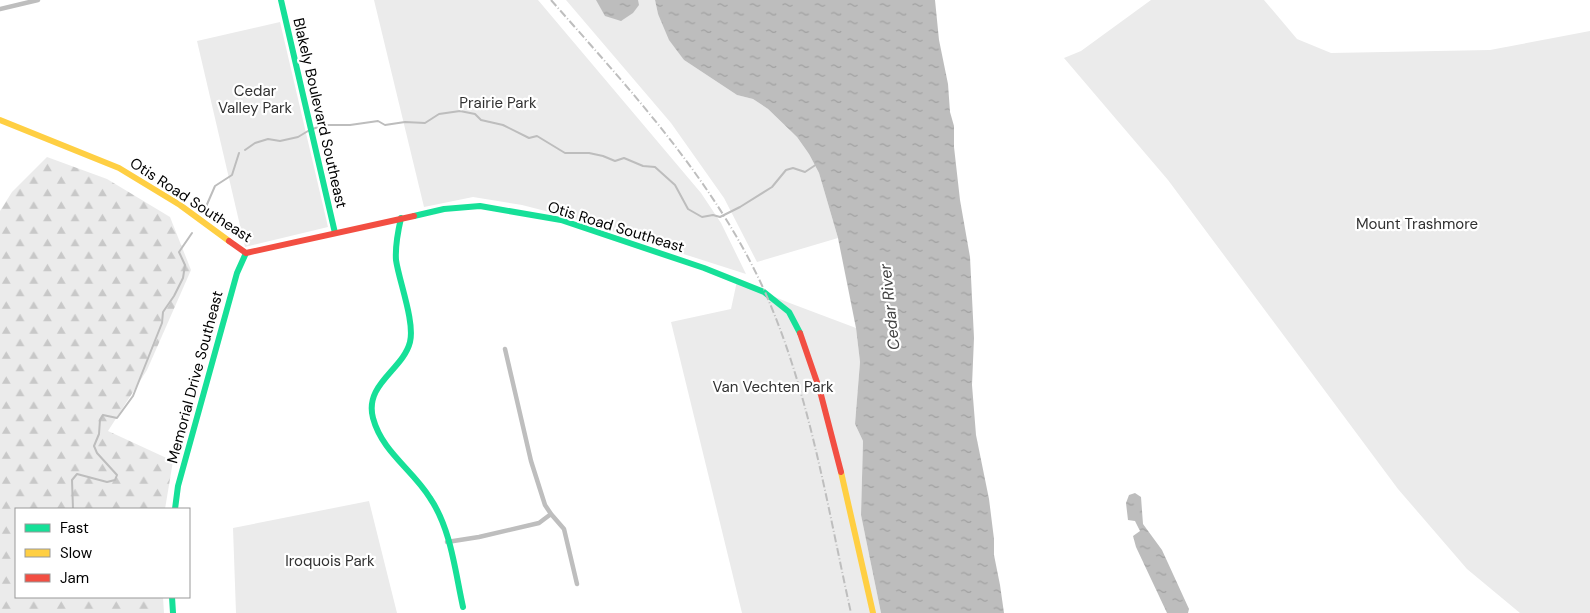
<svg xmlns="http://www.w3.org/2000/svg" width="1590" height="613" font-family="'DM Sans',sans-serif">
  <defs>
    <pattern id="forest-firs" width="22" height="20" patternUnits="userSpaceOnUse" patternTransform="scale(1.25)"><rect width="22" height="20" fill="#ebebeb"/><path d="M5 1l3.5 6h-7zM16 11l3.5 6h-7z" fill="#c8c8c8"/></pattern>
    <pattern id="water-ripples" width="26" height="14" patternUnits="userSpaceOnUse" patternTransform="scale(1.25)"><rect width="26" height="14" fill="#bdbdbd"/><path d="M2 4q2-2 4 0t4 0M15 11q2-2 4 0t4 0" fill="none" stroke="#a1a1a1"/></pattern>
  </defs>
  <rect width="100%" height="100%" fill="#fff"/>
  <path fill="url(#forest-firs)" d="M47,157L107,179L170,217L191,270L147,370L108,431L173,461L165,509H16V597H163L164,613H0V211L12,192Z"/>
  <path fill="#ebebeb" d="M374,0H538L701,193L721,223L746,274L565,216L522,205L473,197L424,207Z
    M566,0H655L658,14L684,60L737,95L753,99L768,109L797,137L809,154L819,173L838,238L757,262L724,198L671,123Z
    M1151,0H1264L1297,39L1331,53L1490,50L1590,31V613H1520L1467,569L1398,489L1168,180L1064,58L1081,51Z
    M280,22L328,227L245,247L197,41Z
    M737,281L787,302L856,328L860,362L855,424L863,441L861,515L881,613H742L671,322L731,309Z
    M369,501L397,613H236L233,528Z"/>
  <path fill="url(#water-ripples)" d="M596,0H638L639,5L633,13L621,21L605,16Z
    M655,0H935L939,40L948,84L950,112L954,126V147L960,200L970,257L974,338L972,385L976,435L989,499L994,539V555L1000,585L1004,613H881L861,515L863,441L855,424L860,362L856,328L838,238L819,173L809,154L797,137L768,109L753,99L737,95L684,60L669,40L658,14Z
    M1135,493L1141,497L1143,524L1162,550L1189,609L1188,613H1167L1136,547L1133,536L1140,531L1135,521L1128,520L1126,503L1129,495Z"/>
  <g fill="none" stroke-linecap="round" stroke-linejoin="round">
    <path stroke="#bdbdbd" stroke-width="2" d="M245,150L255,143L268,139L280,141L298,137L308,131L323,125H350L378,121L385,125L405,122L425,123L439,114L460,111L475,114L481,120L503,125L529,138L537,136L565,153H589L603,156L615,161L624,158L643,166L655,167L675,185L688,209L702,217L713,215L720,217L740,207L772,187L786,170L793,168L805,172L817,164
      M205,209L215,186L232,175L239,153
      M73,509L72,480L77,474L107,482L115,480L117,475L97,453L94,446L99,434L100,420L103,415L117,418L133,396L162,323L163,312L174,296L183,278L185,265L179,252L192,233"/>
    <path stroke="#bebebe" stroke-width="4.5" d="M0,9L38,0
      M505,349L531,461L545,505L551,514L564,529L577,584
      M447,542L479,537L539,523L551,514"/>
    <path stroke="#16e098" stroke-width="6" d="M281,0L335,233
      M414,216L444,209L480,206L561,220L704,268L764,292L789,312L800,333
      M401,218C398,231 395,246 396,260C399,281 415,322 410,342C403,370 364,384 373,418C382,452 413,470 430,498C451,529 455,571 463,607
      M175,509L178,486L237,273L246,253
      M172,597L173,613"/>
    <path stroke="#ffcf43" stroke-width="6" d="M0,120L119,168L180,205L229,241
      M841,472L873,613"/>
    <path stroke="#f24e42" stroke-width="6" d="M229,241L246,253L414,216
      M800,333L820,391L841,472"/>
    <path stroke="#bebebe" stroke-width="2" stroke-dasharray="8 2.5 1 2.5" stroke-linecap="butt" d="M551,0C631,91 715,181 765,292C810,394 827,505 851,613"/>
  </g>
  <g text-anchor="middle" stroke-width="4.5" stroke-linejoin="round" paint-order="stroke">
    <g font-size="15" fill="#313131" stroke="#fff">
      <text x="255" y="96">Cedar<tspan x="255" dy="17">Valley Park</tspan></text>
      <text x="498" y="108">Prairie Park</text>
      <text x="1417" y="229">Mount Trashmore</text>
      <text x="773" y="392">Van Vechten Park</text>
      <text x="330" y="566">Iroquois Park</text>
    </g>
    <g font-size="15" fill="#000" stroke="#fff">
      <text transform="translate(320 113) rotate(77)" y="5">Blakely Boulevard Southeast</text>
      <text transform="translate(191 200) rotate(33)" y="5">Otis Road Southeast</text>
      <text transform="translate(616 227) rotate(17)" y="5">Otis Road Southeast</text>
      <text transform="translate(195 377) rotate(-75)" y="5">Memorial Drive Southeast</text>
    </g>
    <g font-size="16" font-style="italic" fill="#424242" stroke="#fff">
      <text transform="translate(889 307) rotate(-96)" y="6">Cedar River</text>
    </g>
  </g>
  <rect x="15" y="508" width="175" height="90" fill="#ffffff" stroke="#999999"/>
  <rect x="25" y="524" width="25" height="8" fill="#16e098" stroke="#999999"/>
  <text x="60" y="533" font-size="15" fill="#000000">Fast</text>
  <rect x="25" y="549" width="25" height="8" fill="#ffcf43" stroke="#999999"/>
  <text x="60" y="558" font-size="15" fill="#000000">Slow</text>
  <rect x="25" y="574" width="25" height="8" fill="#f24e42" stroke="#999999"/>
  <text x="60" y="583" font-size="15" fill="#000000">Jam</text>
</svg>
